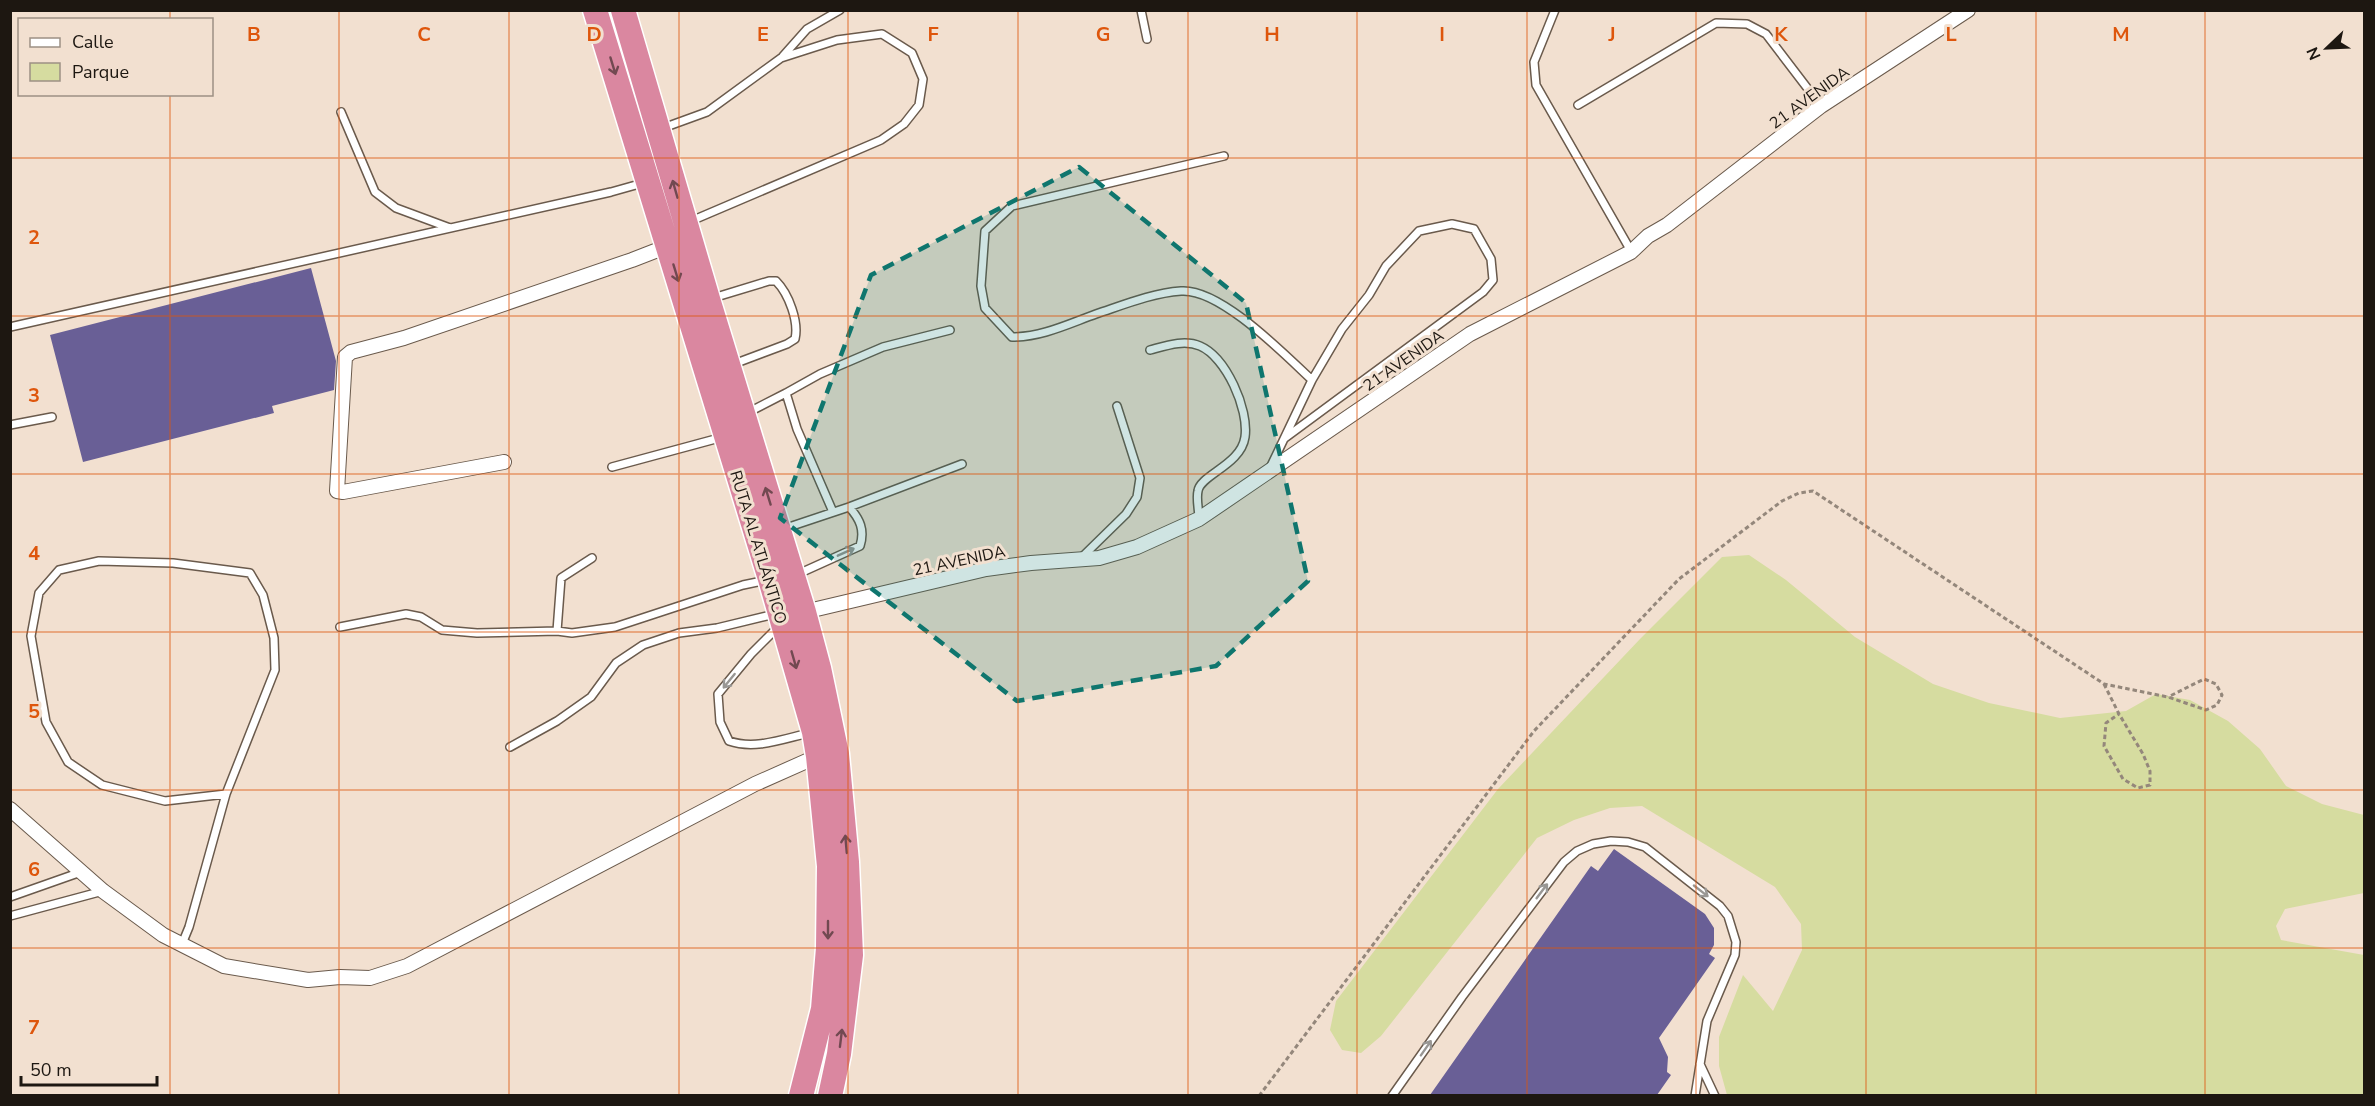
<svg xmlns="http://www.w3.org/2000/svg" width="2375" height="1106" font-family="'Nunito Sans',sans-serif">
  <rect width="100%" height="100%" fill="#f2e0d0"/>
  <path fill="#d6dca0" d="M1749,555L1786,580L1855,637L1933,684L1989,703L2060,718L2126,711L2156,694L2190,700L2228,721L2260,749L2286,786L2322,804L2364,815V893L2285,909L2276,926L2281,940L2364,955V1095H1727L1719,1066V1037L1743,975L1773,1011L1802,950L1801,924L1775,887L1642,806L1610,808L1574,820L1537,838L1381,1036L1361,1053L1342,1050L1330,1030L1336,1001L1498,789L1640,639L1722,557Z"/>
  <path fill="#695f96" d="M311,268L336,361L334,390L272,406L274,413L83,462L50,335Z
    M1614,849L1705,914L1714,928V945L1709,954L1715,958L1659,1038L1668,1057L1667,1072L1671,1075L1657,1095H1430L1591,866L1598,871Z"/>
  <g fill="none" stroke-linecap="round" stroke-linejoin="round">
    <g stroke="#6a5a4c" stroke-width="10">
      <path id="service" d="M1141,10L1147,39
        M1555,10L1534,62L1536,85L1631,251
        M783,56L807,29L840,10
        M1578,105L1716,23L1747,24L1766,34L1821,106
        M341,112L375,192L396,208L450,228
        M663,128L707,112L781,58L837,40L882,34L912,53L923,79L919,105L904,124L881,140L691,221
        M1224,156L1012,206L985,231L981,286L985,308L1012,337C1042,337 1068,324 1096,314C1123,305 1152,293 1181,291C1220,288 1284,354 1312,380
        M713,298L769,281H776C789,294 799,322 795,339L787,344L731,365
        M10,327L611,192L643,183
        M1150,350C1165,346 1184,339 1200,346C1226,357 1249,409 1245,437C1241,465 1200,475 1198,491C1196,499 1199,510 1199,519
        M786,393L820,374L883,347L950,330
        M747,413L786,393L797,429L833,512
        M10,425L52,417
        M1271,466L1312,380L1342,329L1369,295L1386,266L1419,231L1452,224L1474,229L1491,259L1493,280L1483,292L1285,438
        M612,467L723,437
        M849,507L962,464
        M783,529L849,507C860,519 865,530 860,546L798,574
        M1081,558L1126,514L1137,497L1140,478L1117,406
        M779,626L751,654L718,694L720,722L729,741C755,750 783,739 809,733
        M340,627L406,614L421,617L442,630L477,633L557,631L572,633L615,627L743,585L767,580
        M557,631L561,578L592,558
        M510,747L557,721L591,697L616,663L643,645L679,633L717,628L775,614
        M10,897L81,872
        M10,916L103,891
        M182,944L189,927L226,794L275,670L274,638L263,595L250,573L173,563L99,561L59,570L39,593L31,636L46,722L68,762L102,785L165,801L226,794
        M1700,1064L1715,1096
        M1392,1096L1462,997L1564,862L1577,851L1593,844L1611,841L1628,842L1645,847L1720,906L1728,916L1736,942L1735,955L1707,1021L1695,1096"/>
    </g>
    <g stroke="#6a5a4c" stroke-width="16">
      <path id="minor" d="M504,462L343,492L337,491L345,357L351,352L404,338L632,260L668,246
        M804,612L986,569L1031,563L1099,558L1137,547L1199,519L1470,334L1631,252L1648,236L1667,225L1821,106L1968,10
        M10,809L103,891L163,935L224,966L308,980L340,977L370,978L407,966L755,784L818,756"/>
    </g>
    <g stroke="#fff" stroke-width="27">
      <path id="trunk" d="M595,10L770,579L814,732L818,756L829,866L828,948L823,1009L801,1096
        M623,10L708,299L804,612L819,668L837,754L847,862L851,955L839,1054L830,1096"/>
    </g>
    <path stroke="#94877b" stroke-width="3" stroke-dasharray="4.5 3" stroke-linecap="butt" d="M2104,684L2119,714L2143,754L2150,771V785L2138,788L2123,779L2104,746L2106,723L2119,714
      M1259,1096L1534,731L1679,579L1782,501L1799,493L1813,491L2104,684L2168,697L2206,710L2217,705L2222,695L2216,684L2204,679L2168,697"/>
    <use href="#service" stroke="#fff" stroke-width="7"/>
    <use href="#minor" stroke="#fff" stroke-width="14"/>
    <use href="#trunk" stroke="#da87a0" stroke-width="24"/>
  </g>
  <defs><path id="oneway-shaft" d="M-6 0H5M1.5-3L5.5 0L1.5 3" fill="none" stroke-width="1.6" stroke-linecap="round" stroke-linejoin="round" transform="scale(1.5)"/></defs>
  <g stroke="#724951">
    <use href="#oneway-shaft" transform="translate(613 66) rotate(73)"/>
    <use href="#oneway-shaft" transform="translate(675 189) rotate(-106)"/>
    <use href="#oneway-shaft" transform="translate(676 273) rotate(73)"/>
    <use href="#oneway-shaft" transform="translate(768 496) rotate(-107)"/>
    <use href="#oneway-shaft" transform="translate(794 660) rotate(74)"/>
    <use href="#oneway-shaft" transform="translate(846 844) rotate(-95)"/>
    <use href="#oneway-shaft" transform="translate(828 930) rotate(90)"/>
    <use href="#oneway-shaft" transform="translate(841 1038) rotate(-83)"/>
  </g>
  <g stroke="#999794">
    <use href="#oneway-shaft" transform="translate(846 552) rotate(-24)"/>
    <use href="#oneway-shaft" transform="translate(729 681) rotate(129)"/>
    <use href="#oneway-shaft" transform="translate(1542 891) rotate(-53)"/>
    <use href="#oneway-shaft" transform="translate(1701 891) rotate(38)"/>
    <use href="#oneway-shaft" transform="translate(1426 1048) rotate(-55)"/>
  </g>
  <path fill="#0f766e" fill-opacity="0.2" stroke="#0f766e" stroke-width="4.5" stroke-dasharray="12 8" stroke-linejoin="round" d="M1079,167L1246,303L1308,581L1216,666L1017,701L780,518L871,275Z"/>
  <path fill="none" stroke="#de560c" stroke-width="1.5" stroke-opacity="0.55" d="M170,10V20M339,10V1096M509,10V1096M679,10V1096M848,10V1096M1018,10V1096M1188,10V1096M1357,10V1096M1527,10V1096M1696,10V1096M1866,10V1096M2036,10V1096M2205,10V1096M170,94V1096M10,158H2364M10,316H2364M10,474H2364M10,632H2364M10,790H2364M10,948H2364"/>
  <g text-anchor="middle" stroke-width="6" stroke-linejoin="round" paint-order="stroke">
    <g font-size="16" fill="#1d1711" stroke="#f2e0d0">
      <text transform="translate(1809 97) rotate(-36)" y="6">21 AVENIDA</text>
      <text transform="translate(1403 360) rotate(-35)" y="6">21 AVENIDA</text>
      <text transform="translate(759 547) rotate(73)" y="6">RUTA AL ATLÁNTICO</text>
      <text transform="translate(959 560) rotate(-12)" y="6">21 AVENIDA</text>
    </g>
  </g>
  <g font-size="20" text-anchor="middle" font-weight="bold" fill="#de560c" stroke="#f2e0d0" stroke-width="6" stroke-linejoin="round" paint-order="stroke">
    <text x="254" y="41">B</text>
    <text x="424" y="41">C</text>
    <text x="594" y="41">D</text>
    <text x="763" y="41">E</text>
    <text x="933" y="41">F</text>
    <text x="1103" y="41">G</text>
    <text x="1272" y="41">H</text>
    <text x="1442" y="41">I</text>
    <text x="1612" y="41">J</text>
    <text x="1781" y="41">K</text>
    <text x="1951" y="41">L</text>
    <text x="2121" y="41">M</text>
    <text x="34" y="244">2</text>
    <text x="34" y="402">3</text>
    <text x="34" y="560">4</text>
    <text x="34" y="718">5</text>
    <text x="34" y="876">6</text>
    <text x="34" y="1034">7</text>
  </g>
  <rect width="2375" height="1106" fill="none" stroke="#1d1711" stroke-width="24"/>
  <rect x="18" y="18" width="195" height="78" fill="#f2e0d0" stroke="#9d9084" stroke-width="1.5"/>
  <rect x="30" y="38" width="30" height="9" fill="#ffffff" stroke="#9d9084" stroke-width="1.5"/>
  <text x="72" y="48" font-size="18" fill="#1d1711">Calle</text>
  <rect x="30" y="63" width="30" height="18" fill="#d6dca0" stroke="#9d9084" stroke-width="1.5"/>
  <text x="72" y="78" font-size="18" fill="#1d1711">Parque</text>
  <g transform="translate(2327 48) rotate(247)" stroke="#f2e0d0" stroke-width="4.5" paint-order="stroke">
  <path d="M0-4.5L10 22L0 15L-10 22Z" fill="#1d1711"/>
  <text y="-9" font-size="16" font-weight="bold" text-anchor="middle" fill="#1d1711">N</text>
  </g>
  <path d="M21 1076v9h136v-9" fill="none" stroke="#1d1711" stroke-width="3"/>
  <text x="30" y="1076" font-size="18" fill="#1d1711" stroke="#f2e0d0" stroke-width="4.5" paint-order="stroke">50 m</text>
</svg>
